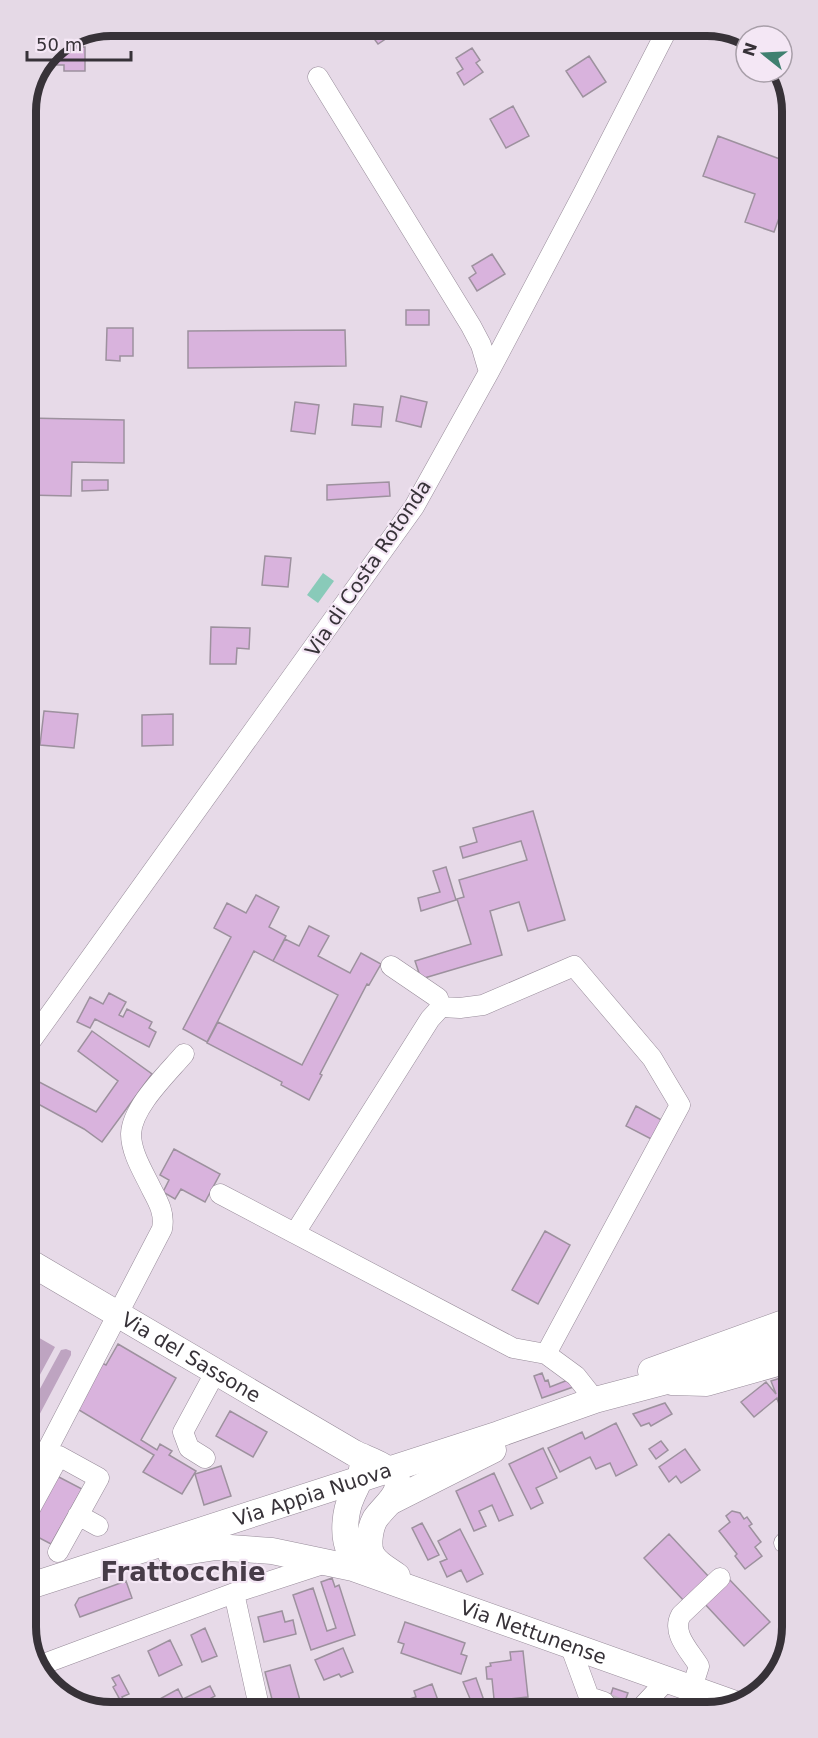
<svg xmlns="http://www.w3.org/2000/svg" width="818" height="1738" font-family="'DejaVu Sans',sans-serif">
  <rect width="100%" height="100%" fill="#e7dae8"/>
  <path fill="#bea4c1" d="M29,1332L55,1347L29,1395Z
    M66,1349L71,1351V1355L34,1425L30,1427L29,1409L61,1350Z"/>
  <path fill="#89cab9" d="M323,573L334,581L318,603L307,595Z"/>
  <path fill="#d9b3dd" stroke="#9d919e" stroke-width="1.5" d="M381,29L387,38L378,44L372,36Z
    M59,47H85V71H64V65H45V70H42L51,50Z
    M472,48L480,60L476,63L483,72L464,85L457,73L463,69L456,58Z
    M589,56L606,82L583,97L566,71Z
    M513,106L529,136L506,148L490,119Z
    M718,136L788,162V193L774,232L745,222L755,194L703,176Z
    M788,249V277L779,273Z
    M492,254L505,274L477,291L469,278L476,273L472,266Z
    M406,310H429V325H406Z
    M107,328H133V356H120V361L106,360Z
    M345,330L346,366L188,368V331Z
    M401,396L427,402L421,427L396,421Z
    M295,402L319,405L315,434L291,431Z
    M354,404L383,407L381,427L352,425Z
    M27,418L124,420V463L72,462L71,496L27,495Z
    M82,480H108V490L82,491Z
    M389,482L390,496L327,500V485Z
    M265,556L291,558L288,587L262,585Z
    M211,627L250,628L249,649L237,648L236,664H210Z
    M44,711L78,714L74,748L40,745Z
    M173,714V745L142,746V715Z
    M533,811L565,920L528,931L519,902L490,911L502,955L421,979L415,961L471,944L457,899L464,897L459,880L527,860L521,841L463,858L460,847L477,842L473,828Z
    M446,867L456,900L421,911L418,898L440,892L433,871Z
    M256,895L279,907L269,927L286,936L273,961L254,951L207,1042L183,1029L231,937L214,928L227,903L246,913Z
    M309,926L329,936L318,956L350,973L361,953L381,964L369,985L367,984L320,1074L322,1075L309,1100L281,1085L282,1082L207,1043L218,1022L302,1065L338,995L273,961L285,939L299,946Z
    M109,993L126,1002L119,1015L123,1017L127,1009L152,1022L149,1028L156,1032L149,1047L95,1019L90,1028L77,1022L90,997L103,1004Z
    M92,1031L152,1074L102,1142L84,1129L29,1099L28,1076L96,1112L118,1081L78,1051Z
    M636,1106L667,1123L657,1142L626,1126Z
    M174,1149L220,1174L205,1202L181,1189L175,1199L163,1192L169,1180L160,1175Z
    M545,1231L570,1245L538,1304L512,1290Z
    M118,1344L176,1378L141,1440L157,1450L160,1444L172,1451L169,1455L196,1471L182,1494L143,1472L154,1455L74,1407L98,1361L106,1365Z
    M542,1373L545,1381L548,1380L550,1387L573,1378L576,1386L542,1398L534,1376Z
    M790,1375L792,1382V1416L787,1405L780,1407L777,1398L754,1417L741,1402L766,1382L776,1394L771,1381Z
    M665,1403L672,1414L651,1426L649,1423L641,1426L633,1414Z
    M230,1411L267,1432L253,1457L216,1436Z
    M616,1423L637,1465L616,1476L610,1463L596,1469L590,1457L560,1472L548,1448L582,1432L585,1439Z
    M661,1441L668,1450L656,1459L649,1449Z
    M543,1448L557,1478L536,1488L543,1503L531,1509L509,1464Z
    M685,1449L700,1470L681,1483L676,1476L669,1482L659,1467Z
    M221,1466L231,1496L204,1505L195,1474Z
    M494,1473L513,1515L499,1521L492,1505L479,1511L486,1526L474,1531L456,1491Z
    M55,1475L82,1489L51,1544L30,1533V1521Z
    M732,1511L740,1513L744,1519L747,1517L752,1524L749,1526L761,1542L755,1547L762,1556L745,1569L735,1556L737,1554L719,1531L730,1522L726,1516Z
    M422,1523L439,1555L428,1560L412,1528Z
    M460,1529L483,1574L467,1582L461,1570L447,1577L440,1562L447,1559L438,1541Z
    M669,1534L709,1577L684,1601L644,1558Z
    M332,1578L335,1587L339,1585L355,1635L311,1650L293,1595L313,1588L327,1631L336,1628L321,1582Z
    M728,1578L770,1622L744,1646L703,1602Z
    M126,1581L132,1598L80,1617L75,1605L79,1598Z
    M282,1611L285,1622L293,1620L296,1634L264,1642L258,1617Z
    M405,1622L465,1643L461,1654L467,1656L461,1674L401,1653L404,1644L398,1642Z
    M205,1628L217,1656L202,1662L191,1635Z
    M170,1640L182,1665L159,1676L148,1651Z
    M343,1648L353,1672L341,1677L339,1674L324,1680L315,1660Z
    M523,1651L528,1697L510,1699L511,1709L489,1710L488,1699H494L492,1679H487L486,1667L491,1666L490,1663L511,1660L510,1652Z
    M290,1665L303,1711H275L265,1672Z
    M119,1675L129,1694L122,1697L126,1705L113,1712H105L96,1709L119,1698L113,1687L116,1685L112,1678Z
    M476,1678L487,1709L459,1710L458,1706L471,1701L463,1682Z
    M432,1684L439,1703L421,1710L420,1707L409,1710L406,1700L416,1697L414,1691Z
    M210,1686L215,1696L206,1701L208,1705L195,1712H161L156,1701L178,1689L183,1699Z
    M613,1688L628,1693L622,1709H606Z
    M235,1701L241,1711H219Z"/>
  <g fill="none" stroke-linecap="round" stroke-linejoin="round">
    <path stroke="#c4b8c5" stroke-width="20" stroke-dasharray="20 10" stroke-linecap="butt" d="M604,1702L621,1709"/>
    <g stroke="#978b99" stroke-width="21">
      <path id="minor" d="M318,77L471,326L481,345L489,372
        M391,966L438,998L441,1007
        M28,1045L414,507L489,372L584,192L669,26
        M220,1194L513,1348L546,1354L576,1376L595,1400
        M295,1233L430,1019L441,1007L460,1008L483,1005L574,966L652,1058L680,1105L546,1354
        M671,1385L707,1386L792,1362
        M205,1458L189,1448L183,1432L216,1371
        M30,1483L162,1229C165,1214 159,1203 152,1190C144,1173 131,1153 131,1134C132,1107 167,1074 184,1054
        M30,1509L59,1456L99,1478L58,1552
        M78,1515L98,1526
        M784,1543L789,1539L792,1542
        M234,1593L260,1711
        M570,1645L589,1697L604,1702
        M38,1666L234,1593L329,1562
        M692,1688L699,1666C689,1650 671,1633 681,1615L720,1578
        M640,1709L668,1679"/>
    </g>
    <g stroke="#978b99" stroke-width="27">
      <g id="major">
        <path id="s1" d="M29,1262L354,1453C364,1458 378,1462 387,1469C413,1487 385,1504 375,1519C370,1528 367,1546 372,1555C377,1564 389,1570 397,1576"/>
        <path d="M651,1371L792,1320"/>
        <path d="M362,1469C361,1480 356,1486 352,1496C345,1511 342,1536 350,1552C354,1560 364,1566 370,1573"/>
        <path d="M392,1501L493,1450"/>
        <path id="s2" d="M171,1554L216,1547L272,1551L353,1568L738,1705"/>
        <path id="s3" d="M30,1586L499,1434L595,1400L701,1372L792,1340"/>
      </g>
    </g>
    <use href="#minor" stroke="#fff" stroke-width="20"/>
    <use href="#major" stroke="#fff" stroke-width="26"/>
  </g>
  <g text-anchor="middle" stroke-width="4.5" stroke-linejoin="round" paint-order="stroke">
    <g font-size="20" fill="#373238" stroke="#f4e7f5">
      <text transform="translate(368 568) rotate(-56)" y="7">Via di Costa Rotonda</text>
      <text dy="7" stroke="none"><textPath href="#s1" startOffset="188">Via del Sassone</textPath></text>
      <text dy="7" stroke="none"><textPath href="#s3" startOffset="297">Via Appia Nuova</textPath></text>
      <text dy="7" stroke="none"><textPath href="#s2" startOffset="376">Via Nettunense</textPath></text>
    </g>
    <g font-size="26" font-weight="bold" fill="#473c48" stroke="#f4e7f5">
      <text x="183" y="1581">Frattocchie</text>
    </g>
  </g>
  <path d="M0 0H818V1738H0ZM111 36H707A75 75 0 0 1 782 111V1627A75 75 0 0 1 707 1702H111A75 75 0 0 1 36 1627V111A75 75 0 0 1 111 36Z" fill="#e5d9e6" fill-rule="evenodd"/>
  <path fill="none" stroke="#373238" stroke-width="8" d="M111 36H707A75 75 0 0 1 782 111V1627A75 75 0 0 1 707 1702H111A75 75 0 0 1 36 1627V111A75 75 0 0 1 111 36Z"/>
  <g transform="translate(764 54) rotate(288)"><circle r="28" fill="#f4e7f5" stroke="#a89fa9" stroke-width="1.5"/>
  <path d="M0-4.5L10 22L0 15L-10 22Z" fill="#3f8070"/>
  <text y="-9" font-size="16" font-weight="bold" text-anchor="middle" fill="#373238">N</text>
  </g>
  <path d="M27 51v9h104v-9" fill="none" stroke="#373238" stroke-width="3"/>
  <text x="36" y="51" font-size="18" fill="#373238" stroke="#f4e7f5" stroke-width="4.5" paint-order="stroke">50 m</text>
</svg>
